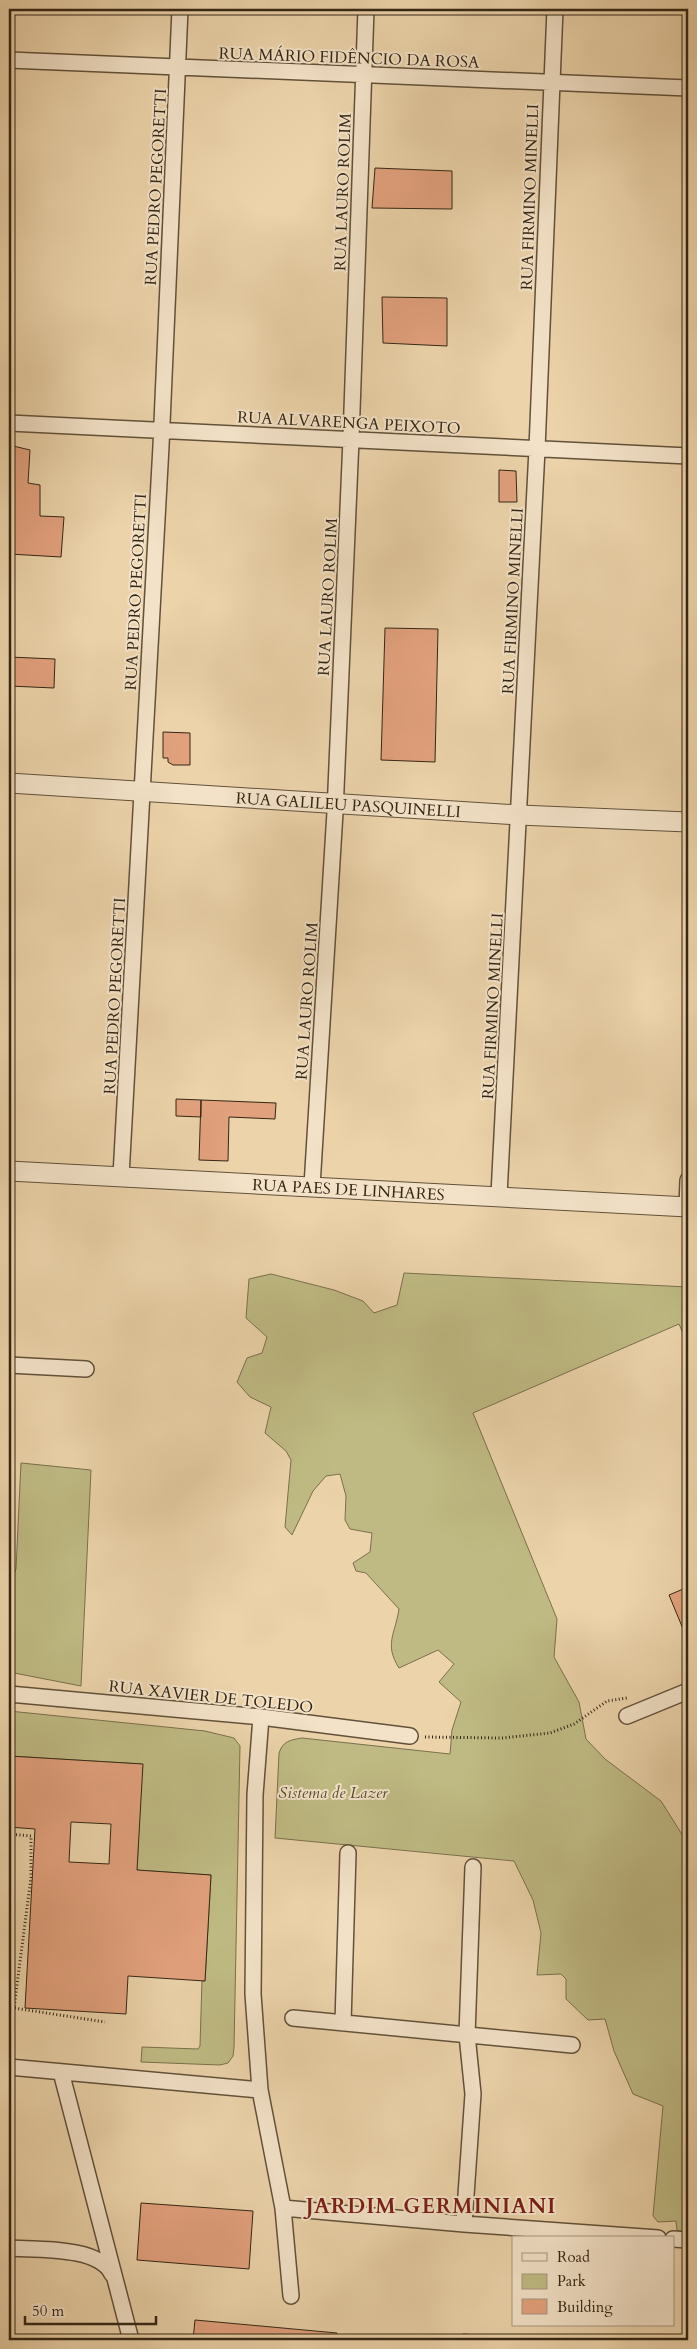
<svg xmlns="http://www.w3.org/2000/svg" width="697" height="2349" font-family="Cardo,serif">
  <rect width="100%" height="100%" fill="#ecd3aa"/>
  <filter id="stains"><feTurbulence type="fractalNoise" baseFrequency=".004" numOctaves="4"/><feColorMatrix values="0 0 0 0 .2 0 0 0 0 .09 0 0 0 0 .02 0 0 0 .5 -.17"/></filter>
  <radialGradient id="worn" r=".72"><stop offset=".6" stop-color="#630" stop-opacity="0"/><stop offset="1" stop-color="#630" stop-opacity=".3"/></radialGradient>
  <path fill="#bfba83" stroke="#7a704c" d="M404,1273L688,1287V1345L679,1324L473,1413L557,1619L554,1657L579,1702L586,1739L605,1759L661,1801L688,1844V2234L677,2230L676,2221L658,2222L653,2216L663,2106L633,2094L614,2051L605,2019L588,2020L566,1999V1979L561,1974L537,1975L541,1933L533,1900L514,1861L275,1838L279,1753C283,1741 290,1740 302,1738L450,1754L452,1730L461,1702L439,1682L454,1664L438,1650L399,1668C384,1644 395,1635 399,1609L366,1573L356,1571L353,1563L370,1552L372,1533L350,1529L345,1520L346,1496L340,1474L326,1476L313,1491L292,1535L285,1527L291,1460L286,1451L265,1433L271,1407L250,1397L237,1382L247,1358L262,1353L267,1337L246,1318L249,1279L271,1274L334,1290L363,1301L374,1313L397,1305Z
    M21,1463L91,1470L81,1686L9,1672V1587L16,1569Z
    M9,1711L205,1731L234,1738L240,1746L234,2048L233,2056L228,2063L220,2065L141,2062L142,2047L198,2049L200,2046L202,1981H205L211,1875L137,1870L142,1764L9,1756Z"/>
  <path fill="#e2a17d" stroke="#342615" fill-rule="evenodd" d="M375,168L452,171V209L372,208Z
    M382,297L447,298V346L383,343Z
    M9,445L30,450L28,483L40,485V516L64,517L61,557L9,554Z
    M499,470L516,471L517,502H499Z
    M385,628L438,629L435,762L381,760Z
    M9,657L55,659L54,688L9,686Z
    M163,732L190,733V765H173L168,762V758H163Z
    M176,1099L201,1100V1117L176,1116Z
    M201,1100L276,1103L275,1119L229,1117L228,1161L199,1160Z
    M688,1587V1641L669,1595Z
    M9,1756L143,1764L137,1870L211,1875L205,1981L128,1976L126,2014L25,2008L35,1829L9,1827ZM71,1822L111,1824L109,1864L69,1862Z
    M141,2203L253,2211L249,2269L137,2260Z
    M195,2320L337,2333L336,2340H193Z
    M463,2334L516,2338L515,2340H463Z
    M531,2338L568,2340H531Z"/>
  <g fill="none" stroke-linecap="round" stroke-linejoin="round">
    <g stroke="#62513a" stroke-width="18">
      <path id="minor" d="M9,60L688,88
        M9,423L688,456
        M121,1176L161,446L180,9
        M312,1186L335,812L351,439L366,9
        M499,1195L537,449L555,9
        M687,1207L688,1180
        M9,1365L86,1369
        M9,1694L261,1717L410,1736
        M627,1716L688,1691
        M261,1717L255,1795L253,1994L260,2090L283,2208L291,2296
        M293,2018L572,2045
        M343,2023L348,1853
        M9,2067L260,2090
        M61,2072L131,2340
        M283,2208L464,2224L658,2238
        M464,2224L473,2094L467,2035L473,1867
        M673,2239L688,2240
        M9,2248C36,2250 99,2246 112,2274"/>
    </g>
    <g stroke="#62513a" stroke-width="21">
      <g id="tertiary">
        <path id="s1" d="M9,783L519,815L688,822"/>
        <path id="s2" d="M9,1171L688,1207"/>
      </g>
    </g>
    <path stroke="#342615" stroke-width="3" stroke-dasharray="1 2.5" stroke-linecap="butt" d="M425,1737L502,1738L550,1733L574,1724L607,1701L627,1698
      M9,1834L31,1836V1877L14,2008L105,2022"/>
    <use href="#minor" stroke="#f3e2c8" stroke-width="15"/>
    <use href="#tertiary" stroke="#f3e2c8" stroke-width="19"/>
  </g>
  <g text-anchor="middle" stroke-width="4" stroke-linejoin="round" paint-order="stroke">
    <g font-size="16" fill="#342615" stroke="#f3e2c8">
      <text transform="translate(349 57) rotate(2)" y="6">RUA MÁRIO FIDÊNCIO DA ROSA</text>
      <text transform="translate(155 187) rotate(-87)" y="6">RUA PEDRO PEGORETTI</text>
      <text transform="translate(342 192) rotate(-88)" y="6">RUA LAURO ROLIM</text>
      <text transform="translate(529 197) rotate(-88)" y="6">RUA FIRMINO MINELLI</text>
      <text transform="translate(349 422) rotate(3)" y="6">RUA ALVARENGA PEIXOTO</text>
      <text transform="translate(135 592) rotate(-87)" y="6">RUA PEDRO PEGORETTI</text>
      <text transform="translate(327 597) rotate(-87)" y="6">RUA LAURO ROLIM</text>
      <text transform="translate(512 601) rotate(-87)" y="6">RUA FIRMINO MINELLI</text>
      <text dy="6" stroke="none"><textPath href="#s1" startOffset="340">RUA GALILEU PASQUINELLI</textPath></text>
      <text transform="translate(114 996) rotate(-87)" y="6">RUA PEDRO PEGORETTI</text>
      <text transform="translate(306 1001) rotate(-86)" y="6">RUA LAURO ROLIM</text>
      <text transform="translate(492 1006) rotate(-87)" y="6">RUA FIRMINO MINELLI</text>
      <text dy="6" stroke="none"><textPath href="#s2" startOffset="340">RUA PAES DE LINHARES</textPath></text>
      <text transform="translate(211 1696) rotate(6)" y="6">RUA XAVIER DE TOLEDO</text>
    </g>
    <g font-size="16" font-style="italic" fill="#574b30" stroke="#f3e2c8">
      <text x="333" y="1798">Sistema de Lazer</text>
    </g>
    <g font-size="21" font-weight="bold" letter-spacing="1" fill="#7a1f14" stroke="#f3e2c8">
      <text x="431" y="2213">JARDIM GERMINIANI</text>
    </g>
  </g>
  <rect width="697" height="2349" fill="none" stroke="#ecd3aa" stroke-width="30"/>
  <rect x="10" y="10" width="677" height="2329" fill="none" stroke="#342615" stroke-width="2.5"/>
  <rect x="15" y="15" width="667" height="2319" fill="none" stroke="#342615"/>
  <rect x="512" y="2236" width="162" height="90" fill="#f3e2c8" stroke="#a79780"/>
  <rect x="522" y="2253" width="25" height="8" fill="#f3e2c8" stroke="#a79780"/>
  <text x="557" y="2262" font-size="15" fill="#342615">Road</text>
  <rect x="522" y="2274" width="25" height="15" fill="#bfba83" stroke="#a79780"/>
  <text x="557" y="2286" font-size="15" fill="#342615">Park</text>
  <rect x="522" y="2299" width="25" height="15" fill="#e2a17d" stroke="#a79780"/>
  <text x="557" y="2312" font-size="15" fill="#342615">Building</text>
  <path d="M25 2316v8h131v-8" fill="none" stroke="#342615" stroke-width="2.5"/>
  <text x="32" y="2316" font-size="15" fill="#342615" stroke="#f3e2c8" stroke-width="4" paint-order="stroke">50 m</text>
  <rect width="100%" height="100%" filter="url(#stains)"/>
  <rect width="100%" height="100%" fill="url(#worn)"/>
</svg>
